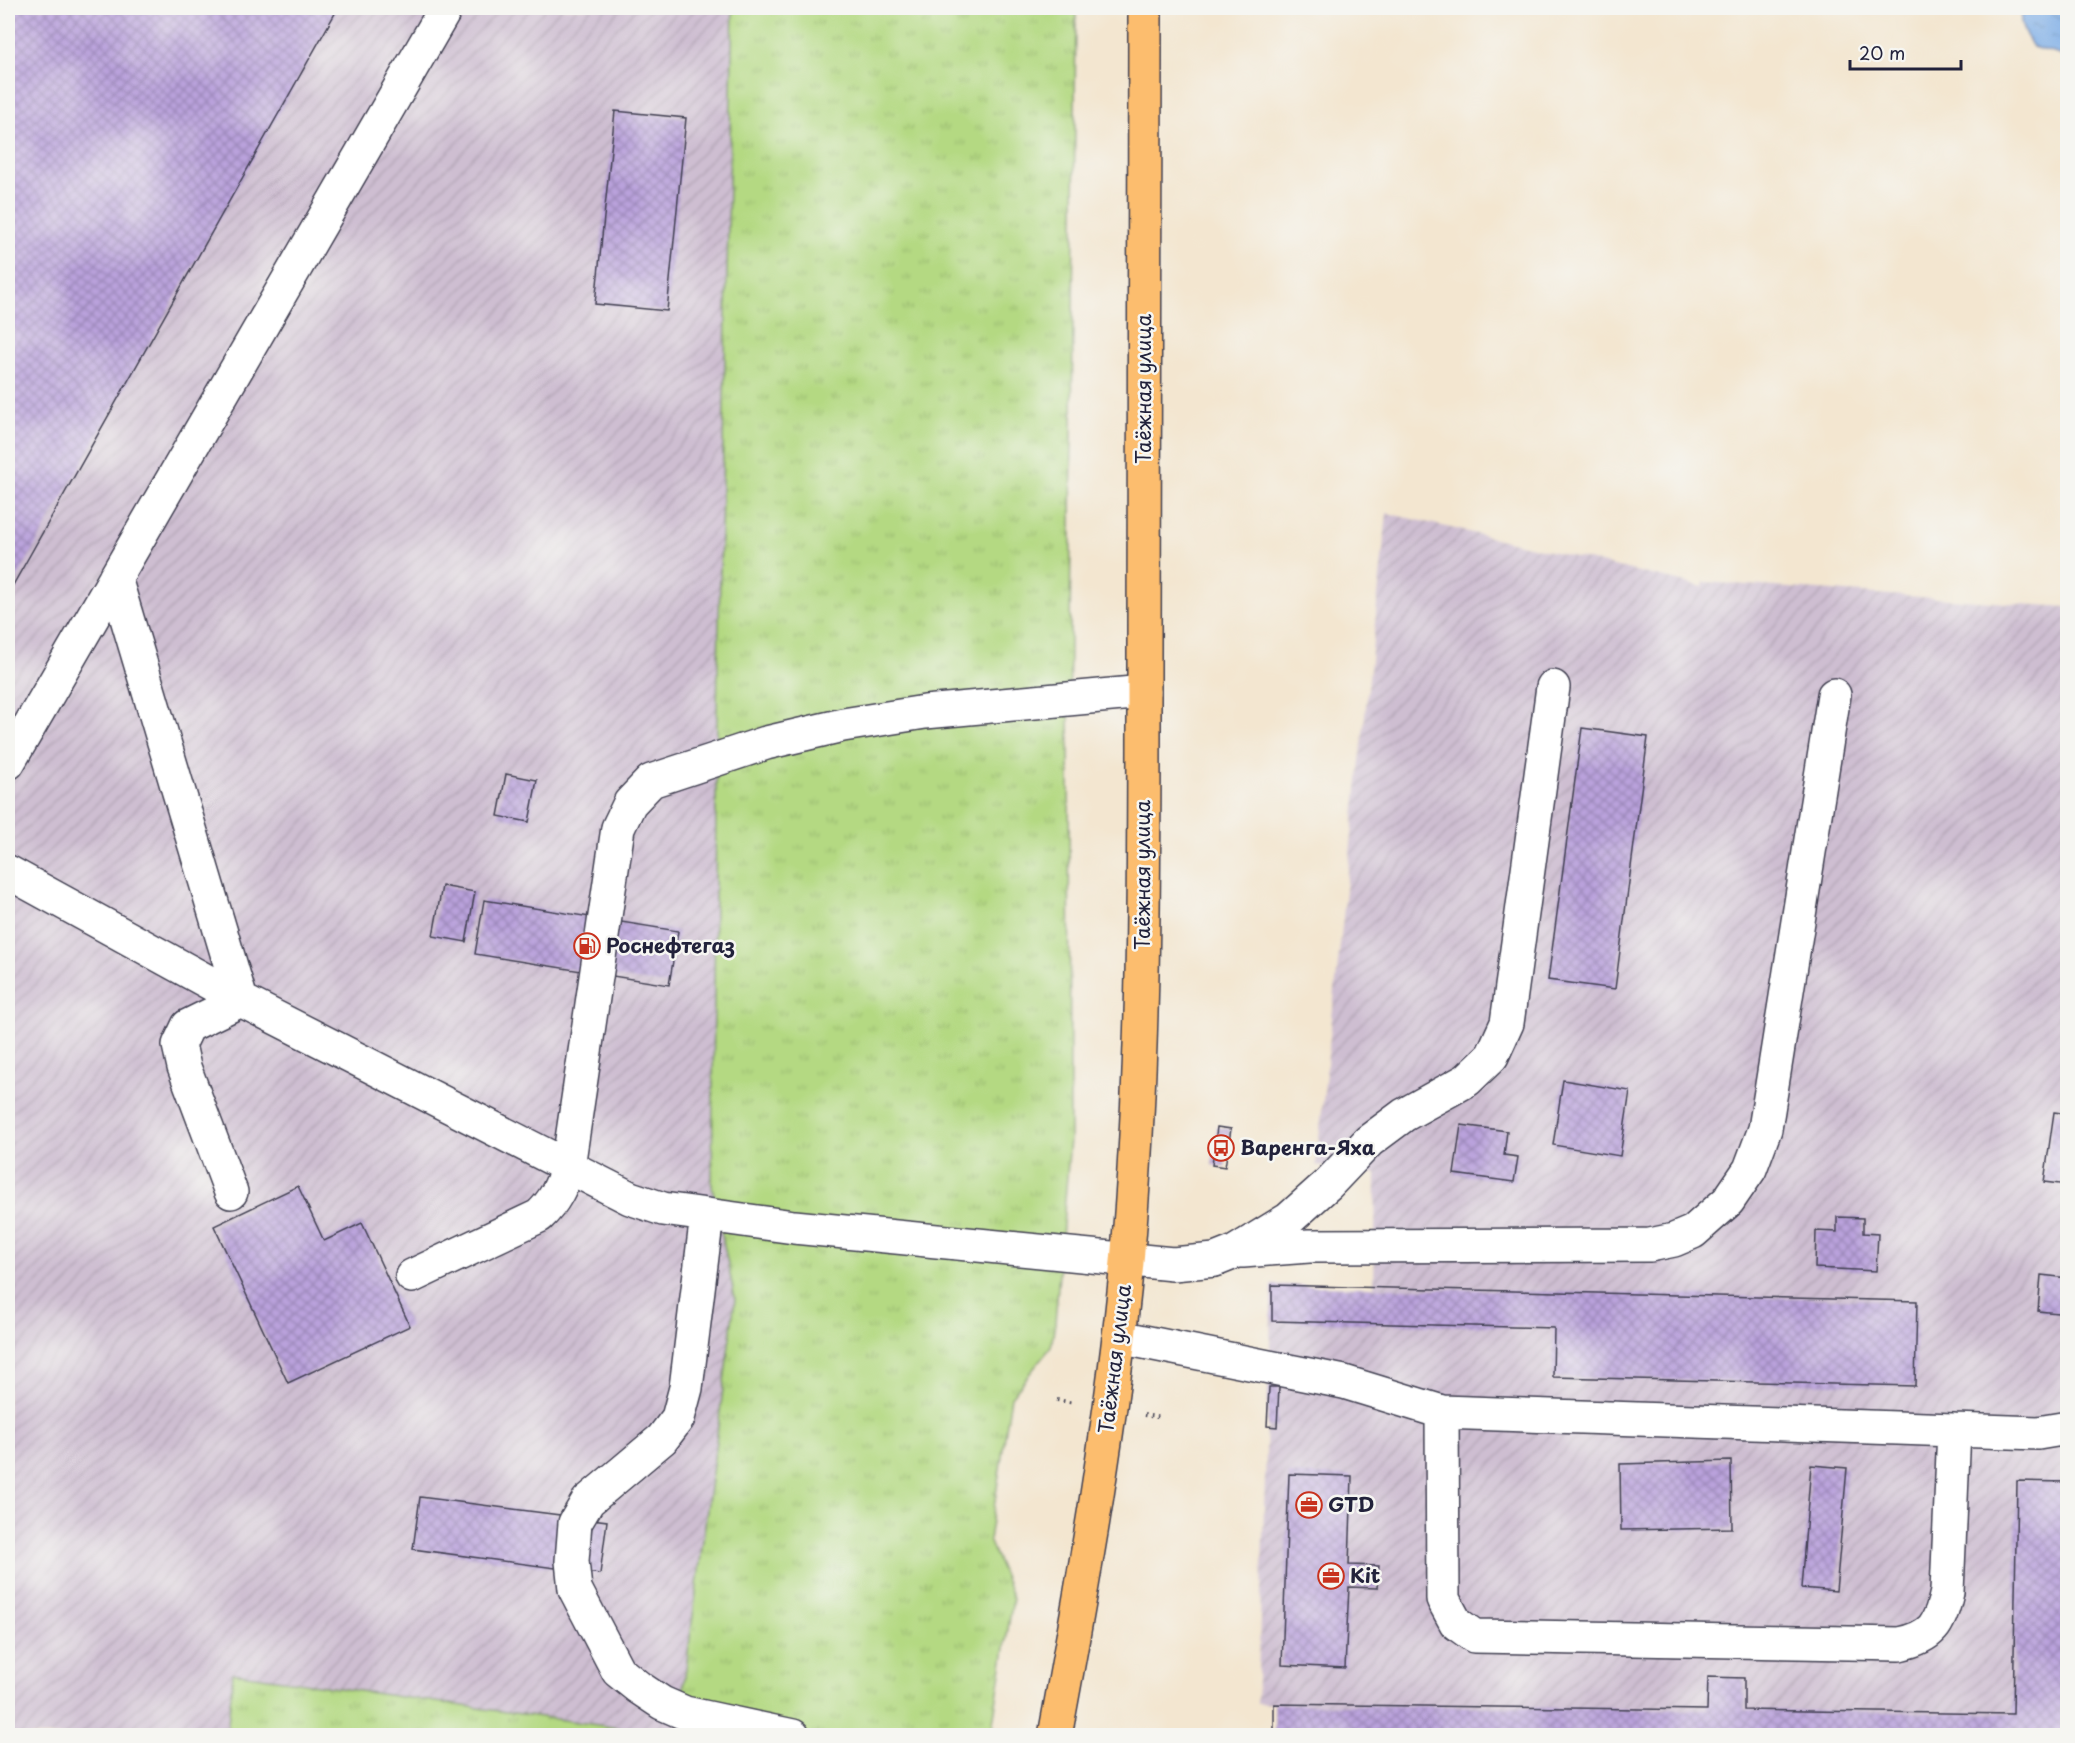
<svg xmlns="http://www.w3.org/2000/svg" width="2075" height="1743" font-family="'Playpen Sans',sans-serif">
  <defs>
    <pattern id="industrial-furrows" width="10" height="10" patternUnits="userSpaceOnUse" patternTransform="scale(1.5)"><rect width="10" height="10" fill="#cebed1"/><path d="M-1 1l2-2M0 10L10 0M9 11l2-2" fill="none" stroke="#b1a3b4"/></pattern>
    <pattern id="grass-tufts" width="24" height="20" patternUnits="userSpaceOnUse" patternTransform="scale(1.5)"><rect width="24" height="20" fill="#b4d982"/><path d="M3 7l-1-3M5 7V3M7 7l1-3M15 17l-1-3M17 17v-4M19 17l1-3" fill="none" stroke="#9aba71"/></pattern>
    <pattern id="water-ripples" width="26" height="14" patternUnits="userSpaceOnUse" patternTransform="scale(1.5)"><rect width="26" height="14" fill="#7bace6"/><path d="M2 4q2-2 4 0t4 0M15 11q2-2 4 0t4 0" fill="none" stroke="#648cbc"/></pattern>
    <pattern id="building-cross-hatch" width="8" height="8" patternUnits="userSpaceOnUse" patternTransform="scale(1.5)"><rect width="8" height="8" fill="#baa2dc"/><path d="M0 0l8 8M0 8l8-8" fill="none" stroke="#9784b4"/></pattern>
  </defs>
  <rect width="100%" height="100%" fill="#f6f6f2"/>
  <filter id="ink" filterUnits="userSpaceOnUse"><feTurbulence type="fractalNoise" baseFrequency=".0167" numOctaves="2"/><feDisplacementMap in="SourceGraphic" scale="12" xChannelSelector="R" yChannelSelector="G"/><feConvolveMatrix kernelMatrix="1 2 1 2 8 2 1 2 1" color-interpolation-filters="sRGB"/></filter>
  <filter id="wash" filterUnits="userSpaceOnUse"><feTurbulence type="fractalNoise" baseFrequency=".008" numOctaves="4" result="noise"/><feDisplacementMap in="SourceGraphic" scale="24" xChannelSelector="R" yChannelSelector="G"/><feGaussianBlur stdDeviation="1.35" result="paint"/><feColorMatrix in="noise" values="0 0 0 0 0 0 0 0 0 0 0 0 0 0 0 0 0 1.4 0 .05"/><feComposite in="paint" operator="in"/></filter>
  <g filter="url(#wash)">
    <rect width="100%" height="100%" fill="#f3e6d0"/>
    <path fill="url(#industrial-furrows)" d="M8,8H1033L900,1735L8,1736Z
      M1387,513L1703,587L1704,582L2067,607V1735L1274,1736V1704L1257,1703L1272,1285L1374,1287L1376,1174L1316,1165Z"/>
    <path fill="url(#grass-tufts)" stroke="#6b7e5e" stroke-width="1.5" d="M733,8H1076L1069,741L1070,1139L1055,1323L1051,1347L1011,1397L989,1540L1013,1598L991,1735L677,1736L735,1299L712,1186L717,710Z
      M233,1673L668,1735H227Z"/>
    <path fill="url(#water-ripples)" stroke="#4e6790" stroke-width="1.5" d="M2024,8H2067V57L2033,47C2025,34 2016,22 2024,8Z"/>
    <g id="blocks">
      <path fill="url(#building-cross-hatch)" d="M8,8H338L8,594Z
        M615,111L686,118L667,311L595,304Z
        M1582,728L1648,737L1615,989L1548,980Z
        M506,774L537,780L529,822L498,816Z
        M442,886L475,892L466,942L433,936Z
        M484,900L678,931L669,985L475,954Z
        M1563,1080L1630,1091L1620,1156L1553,1145Z
        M2054,1112L2068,1114V1185L2044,1182Z
        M1461,1125L1507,1131L1504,1155L1518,1157L1514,1182L1454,1174Z
        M1217,1127L1231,1129L1225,1167L1212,1165Z
        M298,1186L324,1241L362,1223L410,1326L288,1383L214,1226Z
        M1837,1217L1863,1218V1233L1878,1234L1876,1271L1815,1268L1816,1231L1837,1232Z
        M2041,1275L2068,1278V1314L2038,1311Z
        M1272,1285L1917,1301L1915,1386L1553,1377L1554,1328L1272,1321Z
        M1269,1387H1279L1277,1427L1267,1426Z
        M1731,1461L1732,1528L1621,1530L1620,1464Z
        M1811,1465L1847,1468L1836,1591L1801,1588Z
        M1289,1474L1352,1476L1349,1565L1379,1566L1377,1588L1349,1587L1345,1668L1282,1665Z
        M2017,1481L2068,1482V1736H1274V1704L1707,1710L1708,1677L1744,1678V1710L2013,1714Z
        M420,1497L607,1521L600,1574L413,1549Z"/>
    </g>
  </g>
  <g filter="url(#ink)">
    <use href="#blocks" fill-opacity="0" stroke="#413f51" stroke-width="1.5"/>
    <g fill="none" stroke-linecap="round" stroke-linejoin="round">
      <g stroke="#413f51" stroke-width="36">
        <path id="minor" d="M115,578L241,1000L188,1026L179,1045L184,1067L231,1192
          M8,763L446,8
          M8,872L241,1000L630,1198L663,1209L707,1215
          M1243,1251L1309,1246L1650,1245L1674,1240L1693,1232L1728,1201L1750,1169L1765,1129L1834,695
          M412,1276L539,1216C555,1201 561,1187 568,1167L618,828L630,803L651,781L766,743L843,725L925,712L1144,692
          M1119,1337L1344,1382L1442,1412L1443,1599L1456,1623L1474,1636L1899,1644C1932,1637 1940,1625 1947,1592L1954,1430
          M1442,1412L2038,1433L2068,1428
          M793,1736L685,1713L662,1703L638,1687L618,1671L575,1589L572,1561L575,1523L588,1501L662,1439L678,1418L686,1388L707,1215L794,1227L1173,1264L1215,1260L1235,1252L1289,1219L1328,1184L1369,1141L1404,1115L1467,1080L1492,1056L1507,1023L1553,687"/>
      </g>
      <g stroke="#413f51" stroke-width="36">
        <path id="highway" d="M1055,1736C1084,1579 1112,1421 1127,1262C1145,1062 1144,862 1144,661C1144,443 1144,225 1145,8"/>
      </g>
      <path stroke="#413f51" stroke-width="4" stroke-dasharray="1.5 4.5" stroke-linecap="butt" d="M1057,1400L1074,1403
        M1144,1415L1161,1418"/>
      <use href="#minor" stroke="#fff" stroke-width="33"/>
      <use href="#highway" stroke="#fcbd6e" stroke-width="33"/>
    </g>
  </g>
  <defs>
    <g id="fuel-ring" transform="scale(1.35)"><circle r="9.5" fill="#f6f6f2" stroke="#c8321e" stroke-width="1.5"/><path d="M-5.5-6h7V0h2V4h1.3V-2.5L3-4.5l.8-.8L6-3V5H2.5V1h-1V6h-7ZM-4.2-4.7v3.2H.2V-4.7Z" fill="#c8321e"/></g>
    <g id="bus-ring" transform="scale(1.35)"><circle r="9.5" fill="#f6f6f2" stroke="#c8321e" stroke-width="1.5"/><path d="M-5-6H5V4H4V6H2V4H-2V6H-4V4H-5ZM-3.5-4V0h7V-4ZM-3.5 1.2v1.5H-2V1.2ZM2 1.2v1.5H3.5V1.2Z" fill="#c8321e"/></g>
    <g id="office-ring" transform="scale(1.35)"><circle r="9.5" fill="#f6f6f2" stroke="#c8321e" stroke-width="1.5"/><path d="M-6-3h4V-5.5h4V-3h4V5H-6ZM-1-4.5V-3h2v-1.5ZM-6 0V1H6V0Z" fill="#c8321e"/></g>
  </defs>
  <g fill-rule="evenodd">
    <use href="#fuel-ring" x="587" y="946"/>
    <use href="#bus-ring" x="1221" y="1148"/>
    <use href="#office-ring" x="1309" y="1505"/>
    <use href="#office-ring" x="1331" y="1576"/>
  </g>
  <g text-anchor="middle" stroke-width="5" stroke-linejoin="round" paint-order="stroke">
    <g font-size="20" fill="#22223b" stroke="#f6f6f2">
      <text transform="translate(1144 389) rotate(-90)" y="7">Таёжная улица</text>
      <text transform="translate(1143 875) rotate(-90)" y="7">Таёжная улица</text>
      <text transform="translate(1115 1359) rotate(-83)" y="7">Таёжная улица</text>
    </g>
    <g font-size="20" font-weight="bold" fill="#22223b" stroke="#f6f6f2" text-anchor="start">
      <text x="606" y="953">Роснефтегаз</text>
      <text x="1240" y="1155">Варенга-Яха</text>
      <text x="1328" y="1512">GTD</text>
      <text x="1350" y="1583">Kit</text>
    </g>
  </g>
  <rect width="2075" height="1743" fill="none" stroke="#f6f6f2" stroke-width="30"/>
  <path d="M1850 60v9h111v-9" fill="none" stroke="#22223b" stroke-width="3"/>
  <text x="1859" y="60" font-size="18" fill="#22223b" stroke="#f6f6f2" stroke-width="4.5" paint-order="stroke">20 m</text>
</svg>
